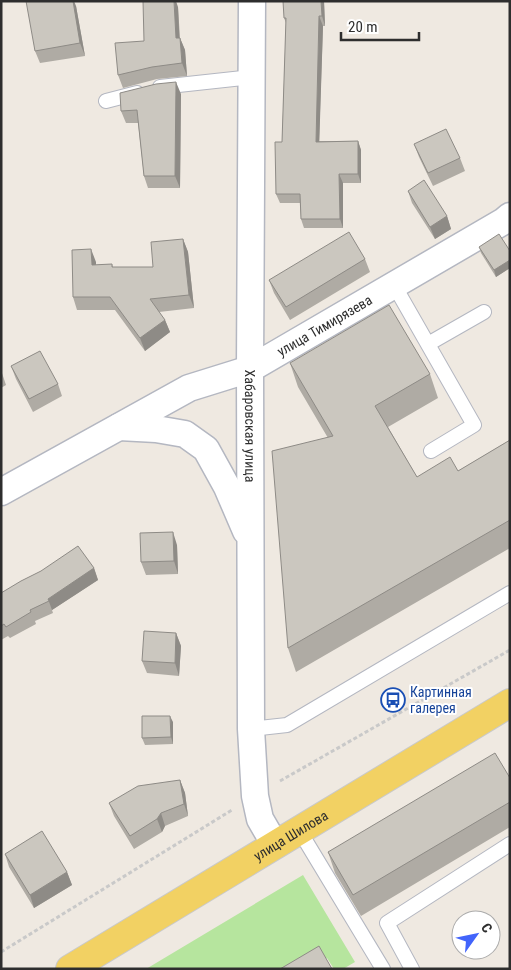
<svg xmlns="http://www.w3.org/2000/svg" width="511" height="970" font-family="'Roboto Condensed',sans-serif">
  <rect width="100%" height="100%" fill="#efe9e1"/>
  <path fill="#b6e59e" d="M303,875L355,962L343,969H334L327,958L308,969H146Z"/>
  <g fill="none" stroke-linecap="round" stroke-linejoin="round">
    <g stroke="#b4b7c1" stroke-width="16">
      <path id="lane" d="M160,87L252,77
        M106,101L137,93
        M394,285L474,425L431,451
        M428,344L484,312
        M251,729L287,725L510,593
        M299,830L383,969
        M412,969L387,923L510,844"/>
    </g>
    <g stroke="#b4b7c1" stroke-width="29">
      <g id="street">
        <path id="s1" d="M252,1L250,369L251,729L255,796L260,819L275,845"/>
        <path d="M119,427L156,429L185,434L206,449L227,487L246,531"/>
        <path id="s2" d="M1,492L189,388L250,369L504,221L510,216"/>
      </g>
    </g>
    <g stroke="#c9c9c9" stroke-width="30">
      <g id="primary">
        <path id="s3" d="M70,969L510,703"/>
      </g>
    </g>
    <path stroke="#c9c9c9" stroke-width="3" stroke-dasharray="4 2.5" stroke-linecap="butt" d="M280,781L510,650
      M1,952L232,810"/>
    <use href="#lane" stroke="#fff" stroke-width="14"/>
    <use href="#street" stroke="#fff" stroke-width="26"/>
    <use href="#primary" stroke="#f2d163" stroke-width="28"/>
  </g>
  <path fill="#afaba4" d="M324,1L325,26H323L319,141H358L361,150V183H343V228H304L301,219L300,203H280L276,194L282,142L286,23L284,18Z
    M76,6L85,56L40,63L35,51Z
    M178,7L180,38L185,50L187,76L157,79L123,88L118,75L144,41Z
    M181,94L180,188H148L144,176L138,123H126L121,111Z
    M414,144L460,158L465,171L433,186L419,157Z
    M408,191L447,216L451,229L435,239L412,203Z
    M183,239L188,252L194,308L159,312L165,320L170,332L145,351L115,310H77L73,297L96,262V265L112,264L113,267H153Z
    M479,247L510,251V268L496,277L481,253Z
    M365,259L370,272L290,320L274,293L269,280Z
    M290,363L430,374L438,398L388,427L417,477L458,471L510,440V548L296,672L288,648L328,438L298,387Z
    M11,366L58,384L62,396L33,412L16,379Z
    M1,370L6,385L1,388Z
    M177,545L178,574L146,575L141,562Z
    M94,568L98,580L52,610L53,613L35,621L36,624L10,638L8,636L1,640V593Z
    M176,633L181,646L179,676L147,673L142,661Z
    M173,722V744L145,745L142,738Z
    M510,778V827L361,916L335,873L328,852Z
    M180,780L185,793L188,816L165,826L162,832L134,849L114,816L109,803Z
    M5,854L67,872L72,885L34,908L9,867Z"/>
  <path fill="#8e8b86" d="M73,1H74L76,6L85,56L80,43Z
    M174,1H176L178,7L180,51L176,38Z
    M321,1H324L325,26L322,16Z
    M319,16L323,26L319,151L316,142Z
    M180,38L185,50L187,76L182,63Z
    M176,82L181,94L180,188L175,176Z
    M358,141L361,150V183L358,174Z
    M339,174L343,183V228L340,219Z
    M447,216L451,229L435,239L430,227Z
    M183,239L188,252L194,308L189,295Z
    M91,249L96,262V277L92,265Z
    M510,260V268L496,277L494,270Z
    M165,320L170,332L145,351L140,338Z
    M173,532L177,545L178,574L174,561Z
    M94,568L98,580L52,610L48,599Z
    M176,633L181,646L179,676L175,663Z
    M170,716L173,722V744L171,737Z
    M180,780L185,793L188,816L184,804Z
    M161,813L165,826L162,832L157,819Z
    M67,872L72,885L34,908L30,895Z"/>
  <path fill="#cbc7bf" stroke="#8e8b86" d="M26,1H73L80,43L35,51Z
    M143,1H174L176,38H180L182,63L152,67L118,75L115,43L144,41Z
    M283,1H321L322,16H319L316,142L358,141V174H339L340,219H301L300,194H276L275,142H282L286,18H284Z
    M176,82L175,176H144L137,110L121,111L120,93L156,84Z
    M446,129L460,158L428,173L414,144Z
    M424,180L447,216L430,227L408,191Z
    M349,232L365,259L286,307L269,280Z
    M499,234L510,251V260L494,270L479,247Z
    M183,239L189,295L150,299L165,320L140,338L110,297H73L72,250L91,249L92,265L112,264V267H153L151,242Z
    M389,305L430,374L375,406L417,477L450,457L458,471L510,440V520L288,648L272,451L333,436L290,363Z
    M40,351L58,384L29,399L11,366Z
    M173,532L174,561L141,562L140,533Z
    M78,546L94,568L48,599L49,601L30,610L31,612L6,627L4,624L1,626V593L21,581L41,571Z
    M144,631L176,633L175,663L142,661Z
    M142,716H170L171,737L142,738Z
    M495,753L510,778V802L353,895L328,852Z
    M180,780L184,804L161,813L157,819L130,836L109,803L138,786Z
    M42,831L67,872L30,895L5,854Z
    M319,946L332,969H280Z"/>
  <defs>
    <g id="bus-ring" transform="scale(1.25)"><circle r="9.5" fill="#fff" stroke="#1a4fb4" stroke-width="1.5"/><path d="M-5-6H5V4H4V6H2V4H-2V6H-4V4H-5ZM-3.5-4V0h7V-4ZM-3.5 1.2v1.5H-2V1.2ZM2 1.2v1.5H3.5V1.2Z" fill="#1a4fb4"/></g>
  </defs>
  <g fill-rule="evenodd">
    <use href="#bus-ring" x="393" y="700"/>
  </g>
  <g text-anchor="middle" stroke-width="4" stroke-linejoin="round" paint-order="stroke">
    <g font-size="14" fill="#2e2e2e" stroke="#fff">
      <text dy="5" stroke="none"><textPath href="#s2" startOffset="365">улица Тимирязева</textPath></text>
      <text dy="5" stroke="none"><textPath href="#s1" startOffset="425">Хабаровская улица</textPath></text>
      <text dy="5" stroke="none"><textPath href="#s3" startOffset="258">улица Шилова</textPath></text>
    </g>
    <g font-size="14" fill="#164399" stroke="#fff" text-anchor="start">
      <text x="410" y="697">Картинная<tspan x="410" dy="16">галерея</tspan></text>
    </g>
  </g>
  <rect width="511" height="970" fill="none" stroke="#2e2e2e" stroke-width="5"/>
  <g transform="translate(476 935) rotate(57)"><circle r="24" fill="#ffffff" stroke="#ababab"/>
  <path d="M0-4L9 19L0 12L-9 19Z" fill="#4264fb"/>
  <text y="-8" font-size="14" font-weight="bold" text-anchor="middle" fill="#2e2e2e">С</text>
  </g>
  <path d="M341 32v8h78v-8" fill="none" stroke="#2e2e2e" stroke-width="2.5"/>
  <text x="348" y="32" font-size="15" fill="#2e2e2e" stroke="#ffffff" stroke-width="4" paint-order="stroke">20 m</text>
</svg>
